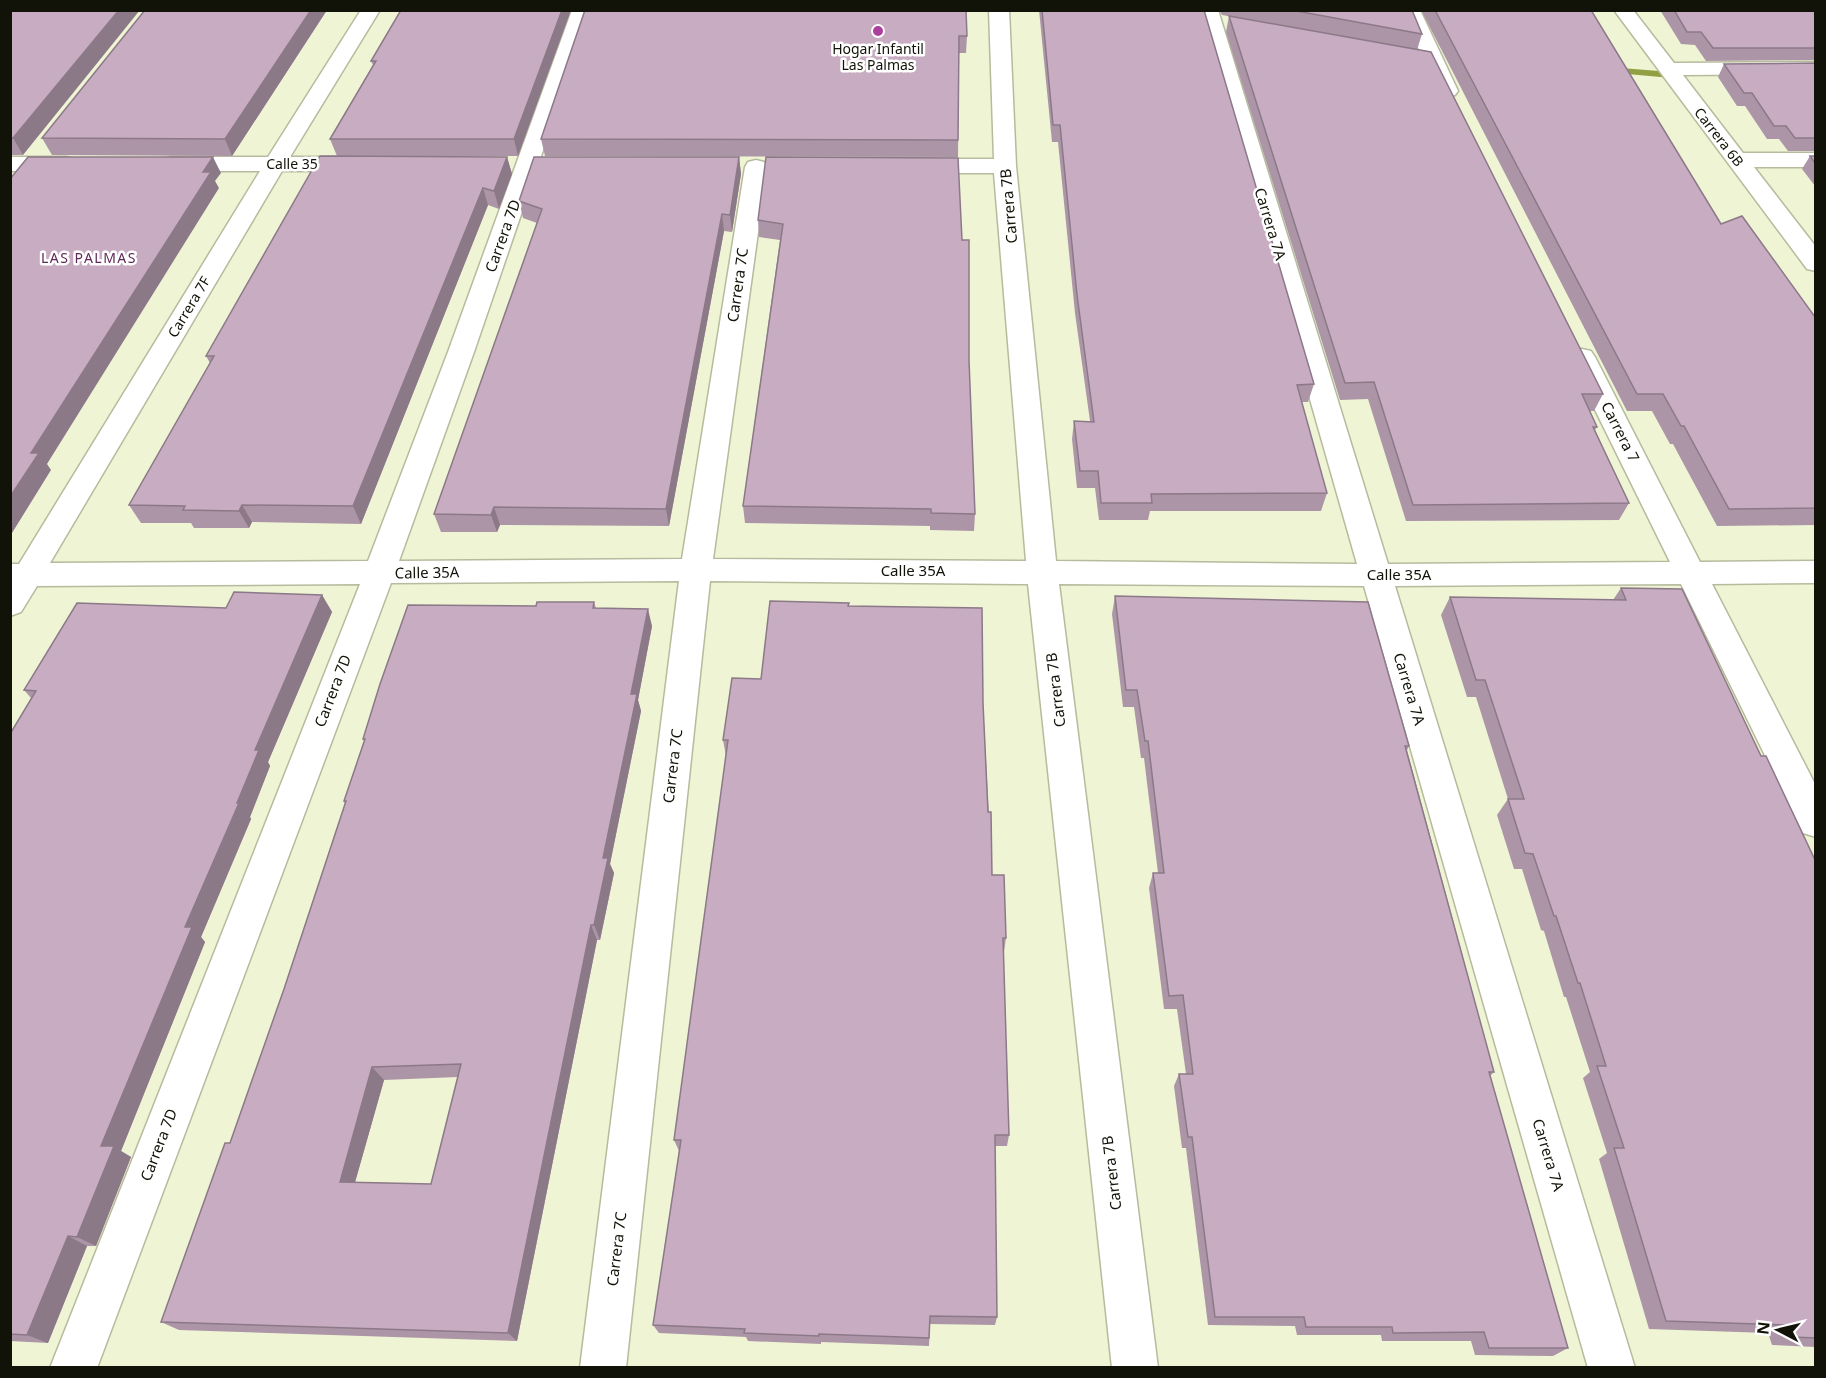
<svg xmlns="http://www.w3.org/2000/svg" width="1826" height="1378" font-family="'Noto Sans',sans-serif">
  <rect width="100%" height="100%" fill="#eef4d4"/>
  <g fill="none" stroke-linecap="round" stroke-linejoin="round">
    <path fill="#939f43" fill-rule="evenodd" d="M1609,67L1671,72L1676,75L1671,78L1606,72V68Z"/>
    <g stroke="#b6bb9d" stroke-width="3">
      <path id="minor" d="M361,10H380L290,157H360L368,159L371,164L368,169L360,171H282L50,563L368,561L448,352L572,10H591L474,352L399,561L682,559L745,167L748,162L756,160L764,162L767,167L713,559L1026,561L994,173H915L907,171L904,166L907,161L915,159H994L989,10H1009L1016,166L1056,561L1357,564L1199,10H1218L1388,564L1670,562L1569,357L1573,351L1582,349L1591,351L1595,357L1700,562L1816,561V583L1712,584L1816,786V837L1803,833L1681,584L1395,586L1635,1368H1588L1364,586L1059,584L1158,1368H1112L1028,584L710,581L626,1368H580L679,581L391,583L97,1368H50L360,584L37,586L21,612L10,616V564H19L260,171H171L163,169L160,164L163,159L171,157H268Z
        M1401,10H1420L1458,91L1455,95L1448,97L1441,95L1438,91Z
        M1614,10H1633L1674,63L1816,62V74L1683,75L1743,153H1816V167H1754L1816,247V271L1807,269Z
        M10,157H66L74,159L77,164L74,169L66,171H10Z"/>
    </g>
    <use href="#minor" fill="#fff" fill-rule="evenodd"/>
  </g>
  <path fill="#ac95a7" fill-rule="evenodd" d="M10,10L23,155H10Z
    M145,10H327L232,156L52,155L42,138Z
    M401,10H571L518,156H337L330,139L373,65L371,61Z
    M585,10L967,36L966,53H959L958,157L545,156L541,139Z
    M1039,10H1204L1314,384L1308,402H1302L1327,493L1321,511H1150L1148,520H1099L1095,488H1077L1072,439L1074,421H1090L1075,313L1058,142H1052Z
    M1219,10H1412L1422,34L1417,50L1603,394L1594,411H1589L1597,427L1595,430L1629,503L1619,520L1406,521L1368,399L1340,400L1226,32L1229,16L1269,23L1222,15Z
    M1421,10H1591L1721,224L1815,317V525L1717,526L1673,444H1670L1652,411H1627Z
    M1660,10H1815V60L1706,61L1695,45L1681,44Z
    M1815,63V151H1788L1779,139H1767L1745,106H1737L1718,77L1724,64Z
    M1810,156H1815V186L1802,169Z
    M507,157L512,174L499,209L488,205L361,524L252,522L249,528H194L191,523H141L129,505L210,363L206,356Z
    M739,157L741,174L732,232L724,231L669,526L500,525L497,532H441L434,514L537,223L523,218L519,201Z
    M758,220L962,240L969,360L975,514L974,531L930,530V526L745,523L743,506L780,240L759,237Z
    M1621,588L1761,756L1815,860V1347L1772,1345L1768,1333L1649,1329L1599,1159L1607,1153L1583,1078L1590,1072L1566,997H1564L1544,931L1541,930L1522,869H1514L1497,815L1508,799L1476,697H1467L1441,615L1450,597L1613,600Z
    M322,595L332,612L268,762L270,766L250,817L251,819L201,937L205,942L121,1151L131,1157L96,1246H87L48,1343L10,1341V734L31,698L24,690L226,608Z
    M1115,596L1409,746L1407,750L1494,1072L1490,1076L1568,1348L1553,1356L1475,1355L1471,1341H1382L1381,1335H1297L1295,1326L1208,1325L1186,1148H1182L1174,1086L1179,1074H1186L1177,1009H1164L1149,888L1153,873H1158L1144,758H1141L1134,707H1123L1112,614Z
    M594,602L596,608L652,626L638,700L641,711L610,864L614,873L600,940H597L517,1341L179,1330L161,1322L230,1143L284,989L345,804L344,801L364,741L363,739L536,606ZM458,1077L431,1184L355,1182L384,1080Z
    M849,606L983,703L992,875L1006,938L1004,952H1003L1009,1135L1007,1146H995L997,1317L995,1325L930,1324L929,1346L821,1342V1344L748,1341L746,1337L659,1333L653,1325L679,1151L674,1140L726,756L723,740L761,679Z"/>
  <path fill="#8c7988" d="M119,10H140L23,155L13,138Z
    M311,10H327L232,156L225,139Z
    M562,10H571L518,156L514,139Z
    M213,157L221,173L215,181L219,188L47,464L51,470L12,533L10,532V497L31,453L203,172Z
    M507,157L512,174L499,209L494,191Z
    M739,157L741,174L732,232L730,215Z
    M483,188L488,205L361,524L353,506Z
    M722,214L724,231L669,526L666,509Z
    M242,505L252,522L249,528L239,511Z
    M494,507L500,525L497,532L491,515Z
    M322,595L332,612L268,762L270,766L250,817L251,819L201,937L205,942L121,1151L131,1157L96,1246L77,1237L101,1146L185,927L237,803L255,750Z
    M648,609L652,626L638,700L641,711L610,864L614,873L600,940L594,925L603,858L631,694Z
    M591,925L597,940L517,1341L508,1333Z
    M372,1067L384,1080L352,1193L340,1182Z
    M68,1236L87,1246L48,1343L27,1335Z"/>
  <path fill="#c8adc2" stroke="#8c7988" stroke-width="1.5" fill-rule="evenodd" d="M10,10H119L13,138H10Z
    M145,10H311L225,139L42,138Z
    M401,10H562L514,139H330L376,61H371Z
    M585,10H966L967,36H959L958,140L541,139Z
    M1042,10H1204L1314,384L1297,385L1327,493L1151,494L1152,503H1101L1098,471H1080L1074,421L1094,422L1077,295L1060,125H1053Z
    M1291,10H1412L1422,34Z
    M1435,10H1591L1721,224L1742,216L1815,317V508L1729,509L1684,426H1681L1663,394H1637Z
    M1674,10H1815V48H1713L1701,32H1687Z
    M1229,16L1431,52L1603,394H1582L1597,427H1593L1629,503L1413,505L1374,382L1345,383Z
    M1815,63V138H1795L1786,126H1774L1752,93H1744L1724,64Z
    M320,156L507,157L494,191L483,188L353,506L242,505L239,511L183,510L185,506L129,505L214,356H206Z
    M1810,156H1815V163Z
    M28,157H213L203,172H211L31,453H39L10,497V179Z
    M534,157H739L730,215L722,214L666,509L494,507L491,515L434,514L542,209L519,201Z
    M766,157L958,158L962,240H969V360L975,514L931,513V509L743,506L783,224L758,220Z
    M1621,588L1682,589L1761,756H1766L1815,860V1338L1793,1337L1789,1325L1666,1321L1614,1148H1624L1597,1066H1606L1580,983H1578L1556,916H1554L1533,854L1525,853L1508,799H1524L1485,680H1476L1450,597L1626,600Z
    M234,592L322,595L255,750H259L237,803H239L185,927H192L101,1146H114L77,1237L68,1236L27,1335L10,1334V734L36,691L24,690L77,603L226,608Z
    M1115,596L1368,602L1409,746H1405L1494,1072H1489L1568,1348H1489L1484,1332L1393,1333L1392,1327H1306L1304,1317H1215L1192,1137H1188L1179,1074H1193L1183,995L1169,996L1153,873H1164L1148,741H1145L1137,690H1126Z
    M770,601L849,603L848,606L982,608L983,703L988,812H991L992,875H1004L1006,938H1003L1009,1135H995L997,1317L930,1316L929,1338L819,1334V1336L744,1333L745,1329L653,1325L681,1140H674L728,740H723L732,678L761,679Z
    M537,602H594L593,608L648,609L631,694H637L603,858H608L594,925H591L508,1333L161,1322L225,1143H230L284,989L346,801H344L365,739H363L380,684L408,605L536,606ZM461,1064L431,1184L340,1182L372,1067Z"/>
  <circle fill="#ac3e9d" stroke="#fff" stroke-width="2" cx="878" cy="31" r="6"/>
  <g text-anchor="middle" stroke-width="5" stroke-linejoin="round" paint-order="stroke">
    <g font-size="14" fill="#111308" stroke="#fff">
      <text x="878" y="54">Hogar Infantil<tspan x="878" dy="16">Las Palmas</tspan></text>
    </g>
    <g font-size="14" fill="#111308" stroke="#fff">
      <text transform="translate(1719 137) rotate(52)" y="5">Carrera 6B</text>
      <text x="292" y="169">Calle 35</text>
      <text transform="translate(189 307) rotate(-59)" y="5">Carrera 7F</text>
    </g>
    <g font-size="14" letter-spacing="1.5" fill="#5f2957" stroke="#fff">
      <text x="89" y="263">LAS PALMAS</text>
    </g>
    <g font-size="15" fill="#111308" stroke="#fff">
      <text transform="translate(1009 206) rotate(-95)" y="5">Carrera 7B</text>
      <text transform="translate(1270 224) rotate(73)" y="5">Carrera 7A</text>
      <text transform="translate(503 236) rotate(-70)" y="5">Carrera 7D</text>
      <text transform="translate(738 285) rotate(-82)" y="5">Carrera 7C</text>
      <text transform="translate(1620 432) rotate(63)" y="5">Carrera 7</text>
      <text x="913" y="576">Calle 35A</text>
      <text transform="translate(427 573) rotate(-1)" y="5">Calle 35A</text>
      <text x="1399" y="580">Calle 35A</text>
      <text transform="translate(1409 689) rotate(73)" y="5">Carrera 7A</text>
      <text transform="translate(1056 690) rotate(-97)" y="5">Carrera 7B</text>
      <text transform="translate(333 691) rotate(-69)" y="5">Carrera 7D</text>
      <text transform="translate(673 766) rotate(-83)" y="5">Carrera 7C</text>
      <text transform="translate(159 1145) rotate(-69)" y="5">Carrera 7D</text>
      <text transform="translate(1548 1155) rotate(73)" y="5">Carrera 7A</text>
      <text transform="translate(1112 1173) rotate(-97)" y="5">Carrera 7B</text>
      <text transform="translate(617 1249) rotate(-83)" y="5">Carrera 7C</text>
    </g>
  </g>
  <rect width="1826" height="1378" fill="none" stroke="#111308" stroke-width="24"/>
  <g transform="translate(1778 1330) rotate(277)" stroke="#ffffff" stroke-width="4.5" paint-order="stroke">
  <path d="M0-4.5L10 22L0 15L-10 22Z" fill="#111308"/>
  <text y="-9" font-size="16" font-weight="bold" text-anchor="middle" fill="#111308">N</text>
  </g>
</svg>
